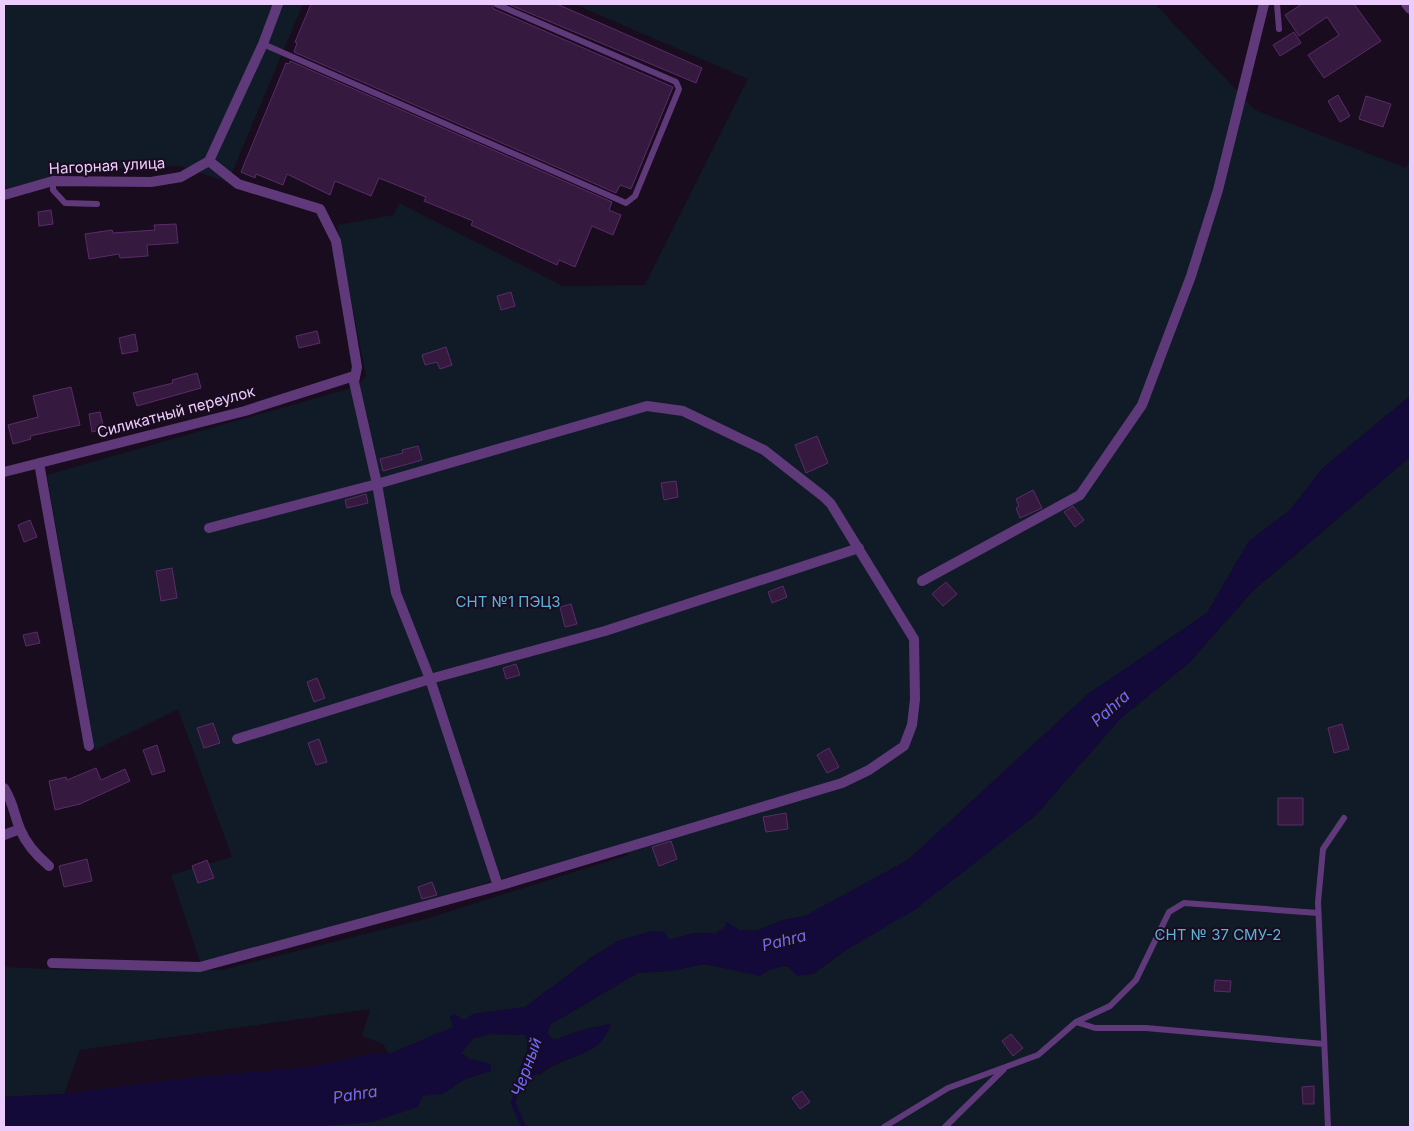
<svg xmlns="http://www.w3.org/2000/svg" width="1414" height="1131" font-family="Inter,sans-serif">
  <rect width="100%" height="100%" fill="#190c1e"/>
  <path fill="#101b27" d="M4,4H303L228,182L180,166L81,170L4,189Z
    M574,4H1155L1255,110L1406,168L1410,158V396L1323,468L1289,511L1249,541L1207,613L1088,694L908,860L805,916L783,920L756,931L739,930L726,922L725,927L715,934C700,931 685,934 670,940L664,932L653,931L620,940L592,957L525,1007L474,1014L453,1027L389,1054L383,1044L362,1036L370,1009L80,1050L64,1094L4,1097V967L66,970H221L429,918L628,855L620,845L217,960L200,962L171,875L232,857L178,709L95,750L47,475L355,387L366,376L337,225L394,215L399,203L563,286L645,285L748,79Z
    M1410,457V1127H308L423,1096L447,1091L465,1079L485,1073L488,1063L469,1059L461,1053L474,1038L490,1034L525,1035C530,1045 528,1052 522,1061L540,1075C561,1055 602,1058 610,1024L582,1030L554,1040L547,1033L551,1024L638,973L671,971L704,964L760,975C781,962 791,966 813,974L1035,816L1121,718L1189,663L1253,591Z"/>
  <path fill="#130a39" d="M1410,396V457L1253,590L1189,663L1121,718L1035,816L916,909L838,955L813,974L797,976L787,965L769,970L760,976L704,964L671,971L638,973L551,1024L547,1033L554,1040L582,1030L611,1024C602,1053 579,1053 556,1063C539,1070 540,1082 519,1071C523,1058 532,1049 525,1035L490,1034L474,1038L461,1053L469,1059L491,1064V1071L465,1079L442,1094L423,1096L418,1107L373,1122L308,1127H4V1097L64,1094L195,1077L309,1067L369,1054H389L453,1027L450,1016L455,1014L464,1020L473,1014L525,1007L592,957L620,940L653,931L664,932L670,940L695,933L715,934L725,927L726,922L739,930L756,931L783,920L805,916L908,860L1088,694L1207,613L1249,541L1289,511L1323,468Z"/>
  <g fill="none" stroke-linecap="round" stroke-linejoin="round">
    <path stroke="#130a39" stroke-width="4.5" d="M524,1068L513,1103L524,1127"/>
  </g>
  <path fill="#35193e" stroke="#5a2c69" d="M311,4H491L494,9L673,87L631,189L620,185L616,193L294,52L297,43L295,42Z
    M508,4H557L702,68L696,83Z
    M1302,4H1354L1381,41L1324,78L1308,55L1339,35L1327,17L1299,36L1285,15Z
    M1294,32L1301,43L1280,56L1273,45Z
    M290,61L612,202L609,210L621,215L613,235L592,226L575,267L559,260L557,265L471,225L473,221L424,201L426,197L379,178L371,196L335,181L330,195L287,174L283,185L256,174L255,178L241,172L286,63L289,64Z
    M1338,95L1350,116L1340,122L1328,101Z
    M1366,96L1391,104L1383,127L1359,119Z
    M51,210L53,224L39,226L38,212Z
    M176,224L178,243L147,245L148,256L120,258L119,254L89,259L85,234L112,230L113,233L155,230L154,225Z
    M511,292L515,306L501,310L497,296Z
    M317,331L320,343L299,348L296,336Z
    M135,334L138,351L122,354L119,338Z
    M446,347L452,365L440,369L437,362L425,365L422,355Z
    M197,373L201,388L137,406L133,393L173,383L172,380Z
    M71,387L80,425L30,436L31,439L13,444L8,425L38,417L33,396Z
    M100,412L104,429L92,432L89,414Z
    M817,436L828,463L806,473L795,445Z
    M418,446L422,460L383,471L380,459L403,453L402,450Z
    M676,481L678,497L664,500L661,483Z
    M1033,490L1042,508L1020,518L1016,508L1019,506L1016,499Z
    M366,494L368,503L347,508L345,500Z
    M1073,506L1084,520L1075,527L1064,512Z
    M30,520L37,537L24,542L18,525Z
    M172,568L177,598L161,601L156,571Z
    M946,582L957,594L943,606L932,594Z
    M783,586L787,597L772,603L768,592Z
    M571,604L577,624L565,627L560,607Z
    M37,632L40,643L26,646L23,635Z
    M516,664L520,675L506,679L503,668Z
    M317,678L325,698L314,702L307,682Z
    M213,723L220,743L204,748L197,728Z
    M1342,724L1349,749L1334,753L1328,728Z
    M319,739L327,762L316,765L308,743Z
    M157,745L165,771L152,775L143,750Z
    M829,748L839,767L827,773L817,755Z
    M96,768L101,780L125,769L130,781L80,804L55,810L49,781L66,777L67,780Z
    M1278,798H1303V825H1278Z
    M786,813L788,829L766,832L763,817Z
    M671,841L677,859L659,866L652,847Z
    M87,859L92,881L64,887L59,866Z
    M207,860L214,878L198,883L192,866Z
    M432,882L437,895L422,899L418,887Z
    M1215,980L1231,981L1230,992L1214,991Z
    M1011,1034L1023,1048L1013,1056L1002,1041Z
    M1314,1086V1104H1303L1302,1087Z
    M802,1091L810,1102L800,1109L792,1098Z"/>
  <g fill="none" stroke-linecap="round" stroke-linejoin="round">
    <path stroke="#60397b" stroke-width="6" d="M1277,4L1279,29
      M263,44L626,203L635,196L679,89L676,82L496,4
      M53,181V190L65,203L97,204
      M1076,1022L1095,1028H1146L1324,1044
      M884,1127L948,1088L1038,1055L1076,1022L1110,1006L1136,980L1169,912L1184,903L1318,913
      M945,1127L1004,1069
      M1328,1127L1318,902L1323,849L1344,818"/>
    <path stroke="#60397b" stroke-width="10" d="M1406,4L1410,9
      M209,161L238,184L320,209L336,241L357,367L354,382L377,484L396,593L430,679L498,886
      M209,161L263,44L278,4
      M4,195L53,181L151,182L181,177L209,161
      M39,463L89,746
      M4,472L245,411L354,376
      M922,581L1080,495L1142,405L1191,276L1218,190L1264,4
      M237,739L430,679L605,631L859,548
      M4,788C14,804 13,812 20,829C26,844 36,855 49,866
      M4,835L20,829
      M52,963L200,967L498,886L842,783L869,770L904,746L912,725L915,699L914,639L831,504L824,497L764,450L683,411L647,406L377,484L209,528"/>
  </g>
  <g text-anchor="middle" stroke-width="4" stroke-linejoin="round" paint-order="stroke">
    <g font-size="15" fill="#eccbfd" stroke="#190c1e">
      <text transform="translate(107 166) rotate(-3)" y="5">Нагорная улица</text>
      <text transform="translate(176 412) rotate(-15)" y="5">Силикатный переулок</text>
    </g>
    <g font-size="15" fill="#5ab4da" stroke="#190c1e">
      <text x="508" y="607">СНТ №1 ПЭЦЗ</text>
      <text x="1218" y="940">СНТ № 37 СМУ-2</text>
    </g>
    <g font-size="16" font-style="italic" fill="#6e6cfa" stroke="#190c1e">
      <text transform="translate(1110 708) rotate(-42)" y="6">Pahra</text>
      <text transform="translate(784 940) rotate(-14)" y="6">Pahra</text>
      <text transform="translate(526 1067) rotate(-70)" y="6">Черный</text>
      <text transform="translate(355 1094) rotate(-9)" y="6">Pahra</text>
    </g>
  </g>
  <rect width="1414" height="1131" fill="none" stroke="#eccbfd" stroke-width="10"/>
</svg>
